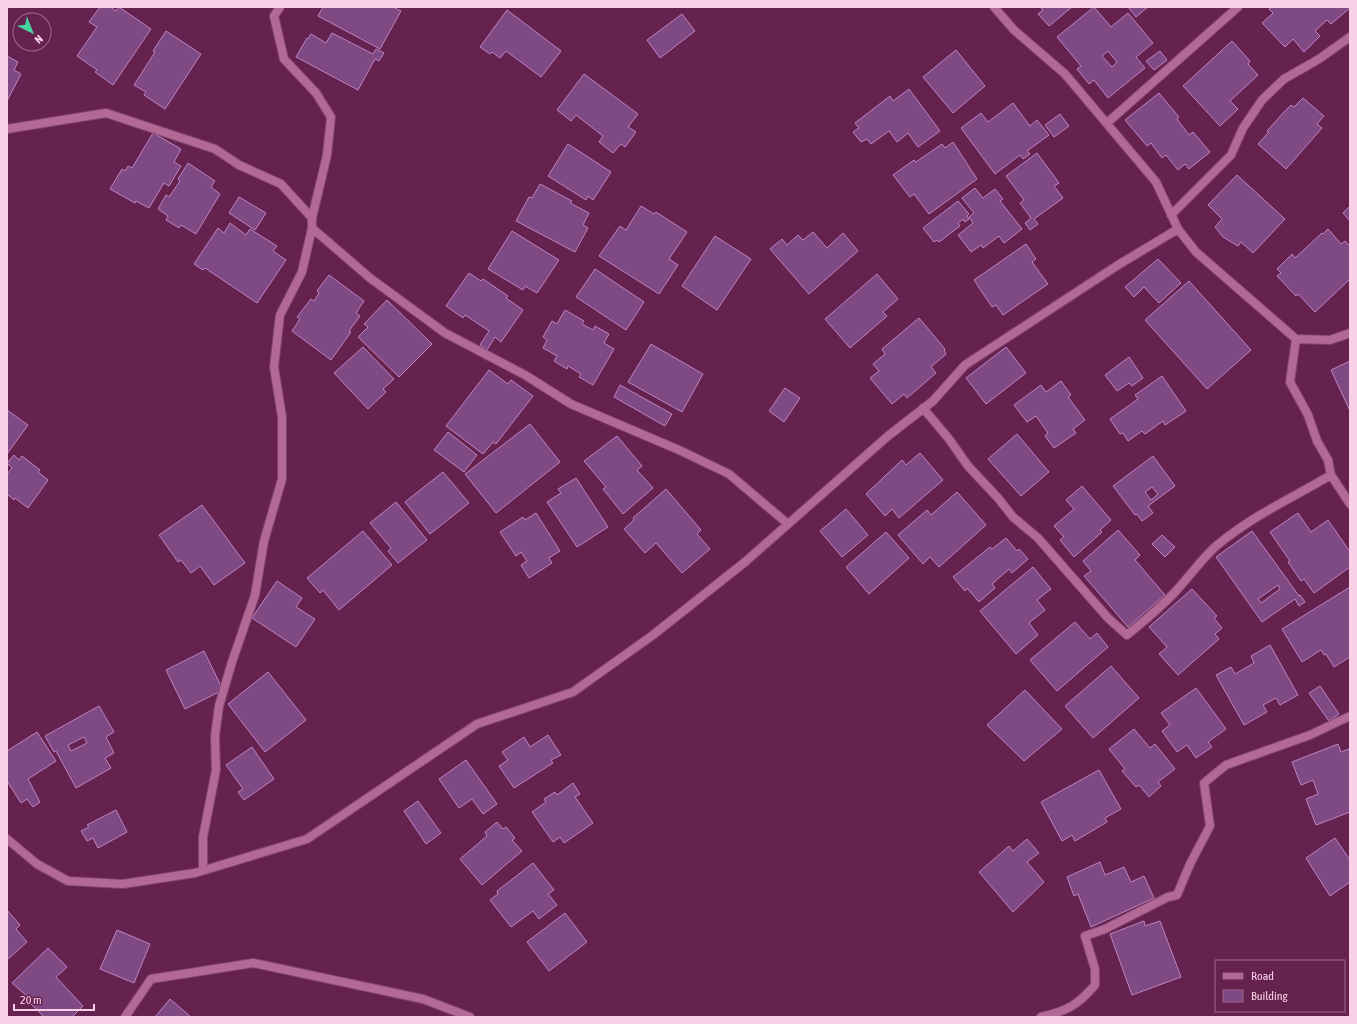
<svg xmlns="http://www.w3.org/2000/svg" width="1357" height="1024" font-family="'Asap Condensed',sans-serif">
  <rect width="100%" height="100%" fill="#65224e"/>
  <path fill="#7f4984" stroke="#be84c3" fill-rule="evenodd" d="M100,7H110L116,11L119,7L151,29L113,85L95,72L97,70L77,56L97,27L89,22Z
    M323,7H393L401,11L380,49L318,16Z
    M1040,7H1072L1049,26L1038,14L1043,10Z
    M1094,7L1111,27L1128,13L1153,43L1136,57L1145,68L1108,98L1094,80L1089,84L1077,69L1081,66L1057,37ZM1108,51L1117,62L1112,67L1102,56Z
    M1128,7H1148L1136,17Z
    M1271,7H1350V8L1331,24L1327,20L1315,31L1320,36L1304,52L1293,39L1285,47L1262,23L1273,13L1269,9Z
    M507,10L561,51L541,77L506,51L500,58L492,52L490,54L480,47Z
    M682,14L695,31L660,58L647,40Z
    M166,31L201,54L165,109L144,95L146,92L134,85L155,52L153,51Z
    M332,33L373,54L376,49L384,53L379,61L375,59L358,90L296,57L307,38L308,39L311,34L326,43Z
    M1232,41L1250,61L1248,64L1258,75L1230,101L1238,109L1220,126L1183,86Z
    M956,50L985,86L953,113L923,77Z
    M1160,51L1167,60L1154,70L1146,61Z
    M7,56L18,62L14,70L21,74L7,101Z
    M584,74L638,114L628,127L636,132L625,147L621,144L613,153L599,142L603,136L576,115L571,121L557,110Z
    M909,89L940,131L918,147L908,133L897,142L889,131L871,144L867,139L861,142L853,132L859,128L855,123L890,96L893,101Z
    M1159,93L1179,117L1177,119L1189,135L1193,132L1210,152L1189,169L1185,164L1178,170L1166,155L1162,158L1151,143L1147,146L1125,120Z
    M1303,98L1324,116L1317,124L1322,128L1286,169L1258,144L1269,132L1267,131L1284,112L1291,105L1294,107Z
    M1013,103L1030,126L1037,120L1049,135L1027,151L1030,154L1023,159L1020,155L995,174L961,128L981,113L988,122Z
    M1060,114L1069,126L1054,137L1045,125Z
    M153,133L181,149L174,162L181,166L169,186L164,183L149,208L136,201L135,203L110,189L122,169L125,171L128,166L132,168Z
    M953,142L977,179L929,214L914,194L910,197L893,175L914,160L916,162L942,144L945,148Z
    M568,144L611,172L593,200L588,196L586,200L548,176Z
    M1037,153L1059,183L1054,186L1063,198L1034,219L1038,224L1030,230L1025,223L1031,218L1020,203L1024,200L1006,176Z
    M188,163L215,181L211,187L220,194L196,234L181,225L179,228L166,220L168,216L158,209L166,195L169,197L180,181L178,179Z
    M1237,175L1285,219L1253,253L1241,242L1238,246L1223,237L1215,227L1222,219L1208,205Z
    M540,184L572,201L570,203L589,213L583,225L588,228L575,252L516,221L529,197L532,198Z
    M975,188L983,198L995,189L1003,199L1000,201L1022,229L1004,243L999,236L983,248L981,245L971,252L958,235L973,223L969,217L974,213L962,198Z
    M239,197L266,213L255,230L229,213Z
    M958,201L969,214L967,216L969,219L965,222L963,219L958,223L960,226L939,242L937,240L934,242L923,228Z
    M641,206L654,214L656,212L687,232L669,259L678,265L659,294L599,256L620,226L626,230Z
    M1350,206V221L1343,213Z
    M230,223L246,235L250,229L277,246L273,251L286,260L257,303L205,268L203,270L194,264L218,228L224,233Z
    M1328,229L1341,244L1345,241L1350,246V279L1315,312L1298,294L1296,296L1277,276L1281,273L1277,269L1292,254L1295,258L1322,233L1323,234Z
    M512,231L559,260L537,293L525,286L523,290L488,269Z
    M813,232L827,248L843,233L858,251L809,294L770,249L782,239L787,245L798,235L803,240Z
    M715,236L751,259L717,310L682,286Z
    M1026,244L1036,259L1032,262L1048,284L1003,315L996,305L992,307L974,280Z
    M1158,259L1181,283L1159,303L1144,287L1134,297L1125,287Z
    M595,269L644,302L626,330L576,297Z
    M469,273L481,281L483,279L508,296L506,298L523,310L501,342L495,337L487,350L480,345L489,331L465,315L463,318L446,306Z
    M877,274L898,299L883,312L887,316L850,348L825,319Z
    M329,275L364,301L356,313L360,316L349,331L351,332L331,360L292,331L300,319L297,317L311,299L314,301L319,293L317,291Z
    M1189,281L1251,350L1207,389L1145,320Z
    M387,300L432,344L399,377L358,337L368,327L364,324Z
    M565,310L584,321L582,324L593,330L595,326L609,334L604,343L614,349L593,385L579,377L581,374L568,366L567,369L554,361L557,356L543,348L547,340L543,337L552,321L557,324Z
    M919,318L945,349L944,350L946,354L931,367L936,373L907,398L904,394L892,404L870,378L879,371L873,364L885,354L882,349Z
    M651,344L703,374L682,412L628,382Z
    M363,347L394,379L383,389L386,392L368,409L334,373Z
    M1006,347L1026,373L986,404L966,378Z
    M1129,357L1143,378L1132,386L1129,383L1117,391L1105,375Z
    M1350,361V411L1331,370Z
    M489,370L508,384L511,380L533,396L496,444L493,442L483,454L446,426Z
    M1162,376L1186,411L1165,425L1163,421L1145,434L1142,431L1128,441L1123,433L1120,434L1110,419L1138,399L1135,395Z
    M1061,381L1071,395L1068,397L1085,420L1073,429L1076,433L1054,448L1045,436L1048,433L1036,416L1027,422L1014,405L1041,385L1046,392Z
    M620,385L672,414L665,426L614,397Z
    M785,388L800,398L784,422L769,411Z
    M7,410L28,425L7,454Z
    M530,424L560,462L496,513L465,474Z
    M448,432L477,455L464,472L434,450Z
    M1017,434L1049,472L1021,496L988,459Z
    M617,436L642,466L637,470L653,488L623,514L603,489L606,487L584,461Z
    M920,453L943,480L899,518L892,509L885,516L866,494L902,460L906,465Z
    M14,455L19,460L22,456L40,470L38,472L48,480L28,508L15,498L14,500L7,494V474L12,468L7,463Z
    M1153,456L1175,486L1148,506L1153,513L1142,521L1137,514L1135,515L1113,486ZM1152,487L1158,494L1151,500L1145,492Z
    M443,472L469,503L430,534L405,502Z
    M576,478L608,527L577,547L547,502L561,493L558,489Z
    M1082,486L1111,520L1100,530L1102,532L1074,557L1060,540L1064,537L1054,526L1074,509L1066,500Z
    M666,489L701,530L697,534L710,549L682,573L656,543L645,553L624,529L634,520L633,518Z
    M957,492L986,525L939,567L930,557L923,564L898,535L927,510L931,515Z
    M396,502L427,540L398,563L388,551L391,548L370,523Z
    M202,505L245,563L214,585L200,566L191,573L181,560L178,562L159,535Z
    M846,509L868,535L842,557L820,531Z
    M536,513L560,551L549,558L552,563L529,578L521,565L527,561L521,552L516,556L500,532L523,517L525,520Z
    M1298,513L1311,532L1328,520L1350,552V567L1314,593L1304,579L1301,581L1288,562L1290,561L1270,532Z
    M1118,530L1140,555L1135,560L1165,595L1128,627L1084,576L1091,571L1083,561Z
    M363,531L392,565L339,610L323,590L320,593L307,578Z
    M1252,531L1299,596L1300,595L1305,602L1299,606L1295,599L1262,622L1216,557ZM1278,585L1280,589L1261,603L1258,599Z
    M886,532L909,558L869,594L846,567Z
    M1162,535L1175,547L1165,557L1152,544Z
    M1006,538L1017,551L1019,549L1028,559L1012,573L1009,569L992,584L995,588L979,602L967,588L965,591L953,577L990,547L992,549Z
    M1033,567L1051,589L1037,600L1045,610L1029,623L1038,635L1016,654L980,611Z
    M277,581L302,598L296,607L315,619L296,647L252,618Z
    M1350,587V657L1334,667L1326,654L1324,655L1321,650L1302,662L1282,629Z
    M1192,589L1217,616L1214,618L1222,628L1215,634L1219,639L1178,675L1159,654L1167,647L1149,627Z
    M1075,622L1090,639L1097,633L1108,647L1057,691L1030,660Z
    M1270,645L1298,695L1280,705L1276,698L1263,705L1267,712L1244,725L1216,675L1231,667L1235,674L1254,663L1251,656Z
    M204,651L223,690L185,709L166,670Z
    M1111,666L1139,698L1093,738L1065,706Z
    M268,672L306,720L265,752L228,704Z
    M1320,686L1339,714L1329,721L1309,693Z
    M1196,688L1226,729L1208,742L1212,747L1196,758L1187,745L1177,752L1162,731L1170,725L1161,713Z
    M1025,690L1062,729L1024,761L987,725Z
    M99,706L114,732L106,737L114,753L105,758L111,768L76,788L56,751L54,752L45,736ZM84,737L87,743L71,751L68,745Z
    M1134,729L1150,748L1155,744L1175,769L1158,782L1161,786L1149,797L1139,785L1136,787L1122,771L1125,769L1109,749Z
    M37,732L56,761L28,779L40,802L33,807L27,799L21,803L7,781V751Z
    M548,735L561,755L551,760L553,763L514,788L499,766L508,760L502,752L524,737L530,747Z
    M1338,744L1341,752L1349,749L1350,752V812L1316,825L1306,799L1318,794L1313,780L1301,785L1292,762Z
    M252,747L274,779L244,800L238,792L243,789L226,765Z
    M466,760L497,804L483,814L472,799L459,808L439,779Z
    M1099,770L1121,809L1105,818L1107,822L1075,841L1072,835L1062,841L1041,802Z
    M573,783L580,794L575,797L593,823L564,843L560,837L553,842L532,812L546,802L544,799L555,792L557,795Z
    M418,801L441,833L426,844L404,811Z
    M116,810L127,832L98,848L93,838L87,841L81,831L89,827L87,825Z
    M497,822L503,829L506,827L515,838L512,840L522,851L482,885L460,859L487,836L485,832Z
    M1335,838L1350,860V882L1330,896L1306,858Z
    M1027,839L1039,853L1027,862L1044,882L1013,912L979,872L1009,846L1013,851Z
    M1100,862L1105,875L1124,867L1131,882L1144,876L1154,898L1091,927L1078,894L1074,896L1067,877Z
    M533,863L554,890L548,894L557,905L539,919L533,911L511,927L490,900L498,894L497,891Z
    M7,910L20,925L16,929L27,942L7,960Z
    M565,913L587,942L549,971L527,942Z
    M1144,921L1145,926L1160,921L1181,977L1132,995L1110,934Z
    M117,930L150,944L134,983L100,969Z
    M48,948L67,967L56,977L83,1006L72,1017H44L27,1000L29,998L12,983Z
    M170,999L191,1017H155Z"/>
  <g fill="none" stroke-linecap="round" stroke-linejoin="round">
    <g stroke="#80456d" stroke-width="10">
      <path id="street" d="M280,7L274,16L284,59L316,93L331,117L327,155L312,218
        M994,7L1014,30L1065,74L1156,182L1178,229L1196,252L1296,339
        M1107,123L1238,7
        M7,129L106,113L215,149L239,165L281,184L312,218V228L370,278L445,333L525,375L571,404L679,450L729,474L788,524
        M1171,215L1231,155L1243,128L1262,100L1284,79L1319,59L1350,37
        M1350,333L1330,340L1296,339L1290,382L1308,415L1317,441L1328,460L1331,475L1350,504
        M923,408L949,439L968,466L998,498L1013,517L1038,538L1108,618L1127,635C1144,621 1160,608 1175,592C1189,577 1200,561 1215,547C1250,517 1292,498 1331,475
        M7,839L37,864L68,881L123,884L195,873L307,839L477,724L573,692L653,635L745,562L888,436L933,401L965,365L1118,265L1178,229
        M203,870V837L216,770L215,736L219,706L232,662L255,595L264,541L282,479V417L274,367L280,315L302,272L312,228
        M125,1017L151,979L253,963L423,999L470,1017
        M1041,1017C1067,1011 1078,1005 1095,985V969L1085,936L1105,929L1168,897L1177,895L1190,864L1210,826L1204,783L1226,765L1310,735L1350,716"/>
    </g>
    <use href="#street" stroke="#b36996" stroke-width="8"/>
  </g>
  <rect width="1357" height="1024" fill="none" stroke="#fad0e7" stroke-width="16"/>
  <rect x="1215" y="960" width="130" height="52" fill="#65224e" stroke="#a1688b"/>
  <rect x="1223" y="973" width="20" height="6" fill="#b36996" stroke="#a1688b"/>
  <text x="1251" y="980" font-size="12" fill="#fad0e7">Road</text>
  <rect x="1223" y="990" width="20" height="12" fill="#7f4984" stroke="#a1688b"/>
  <text x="1251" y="1000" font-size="12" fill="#fad0e7">Building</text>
  <g transform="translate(32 32) rotate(137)"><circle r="19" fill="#65224e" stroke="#a1688b"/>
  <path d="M0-3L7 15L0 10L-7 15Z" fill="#46d49e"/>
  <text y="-6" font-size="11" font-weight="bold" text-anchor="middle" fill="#fad0e7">N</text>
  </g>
  <path d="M14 1004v6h80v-6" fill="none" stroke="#fad0e7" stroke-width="2"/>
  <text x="20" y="1004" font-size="12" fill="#fad0e7" stroke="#65224e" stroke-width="3" paint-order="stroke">20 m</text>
</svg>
